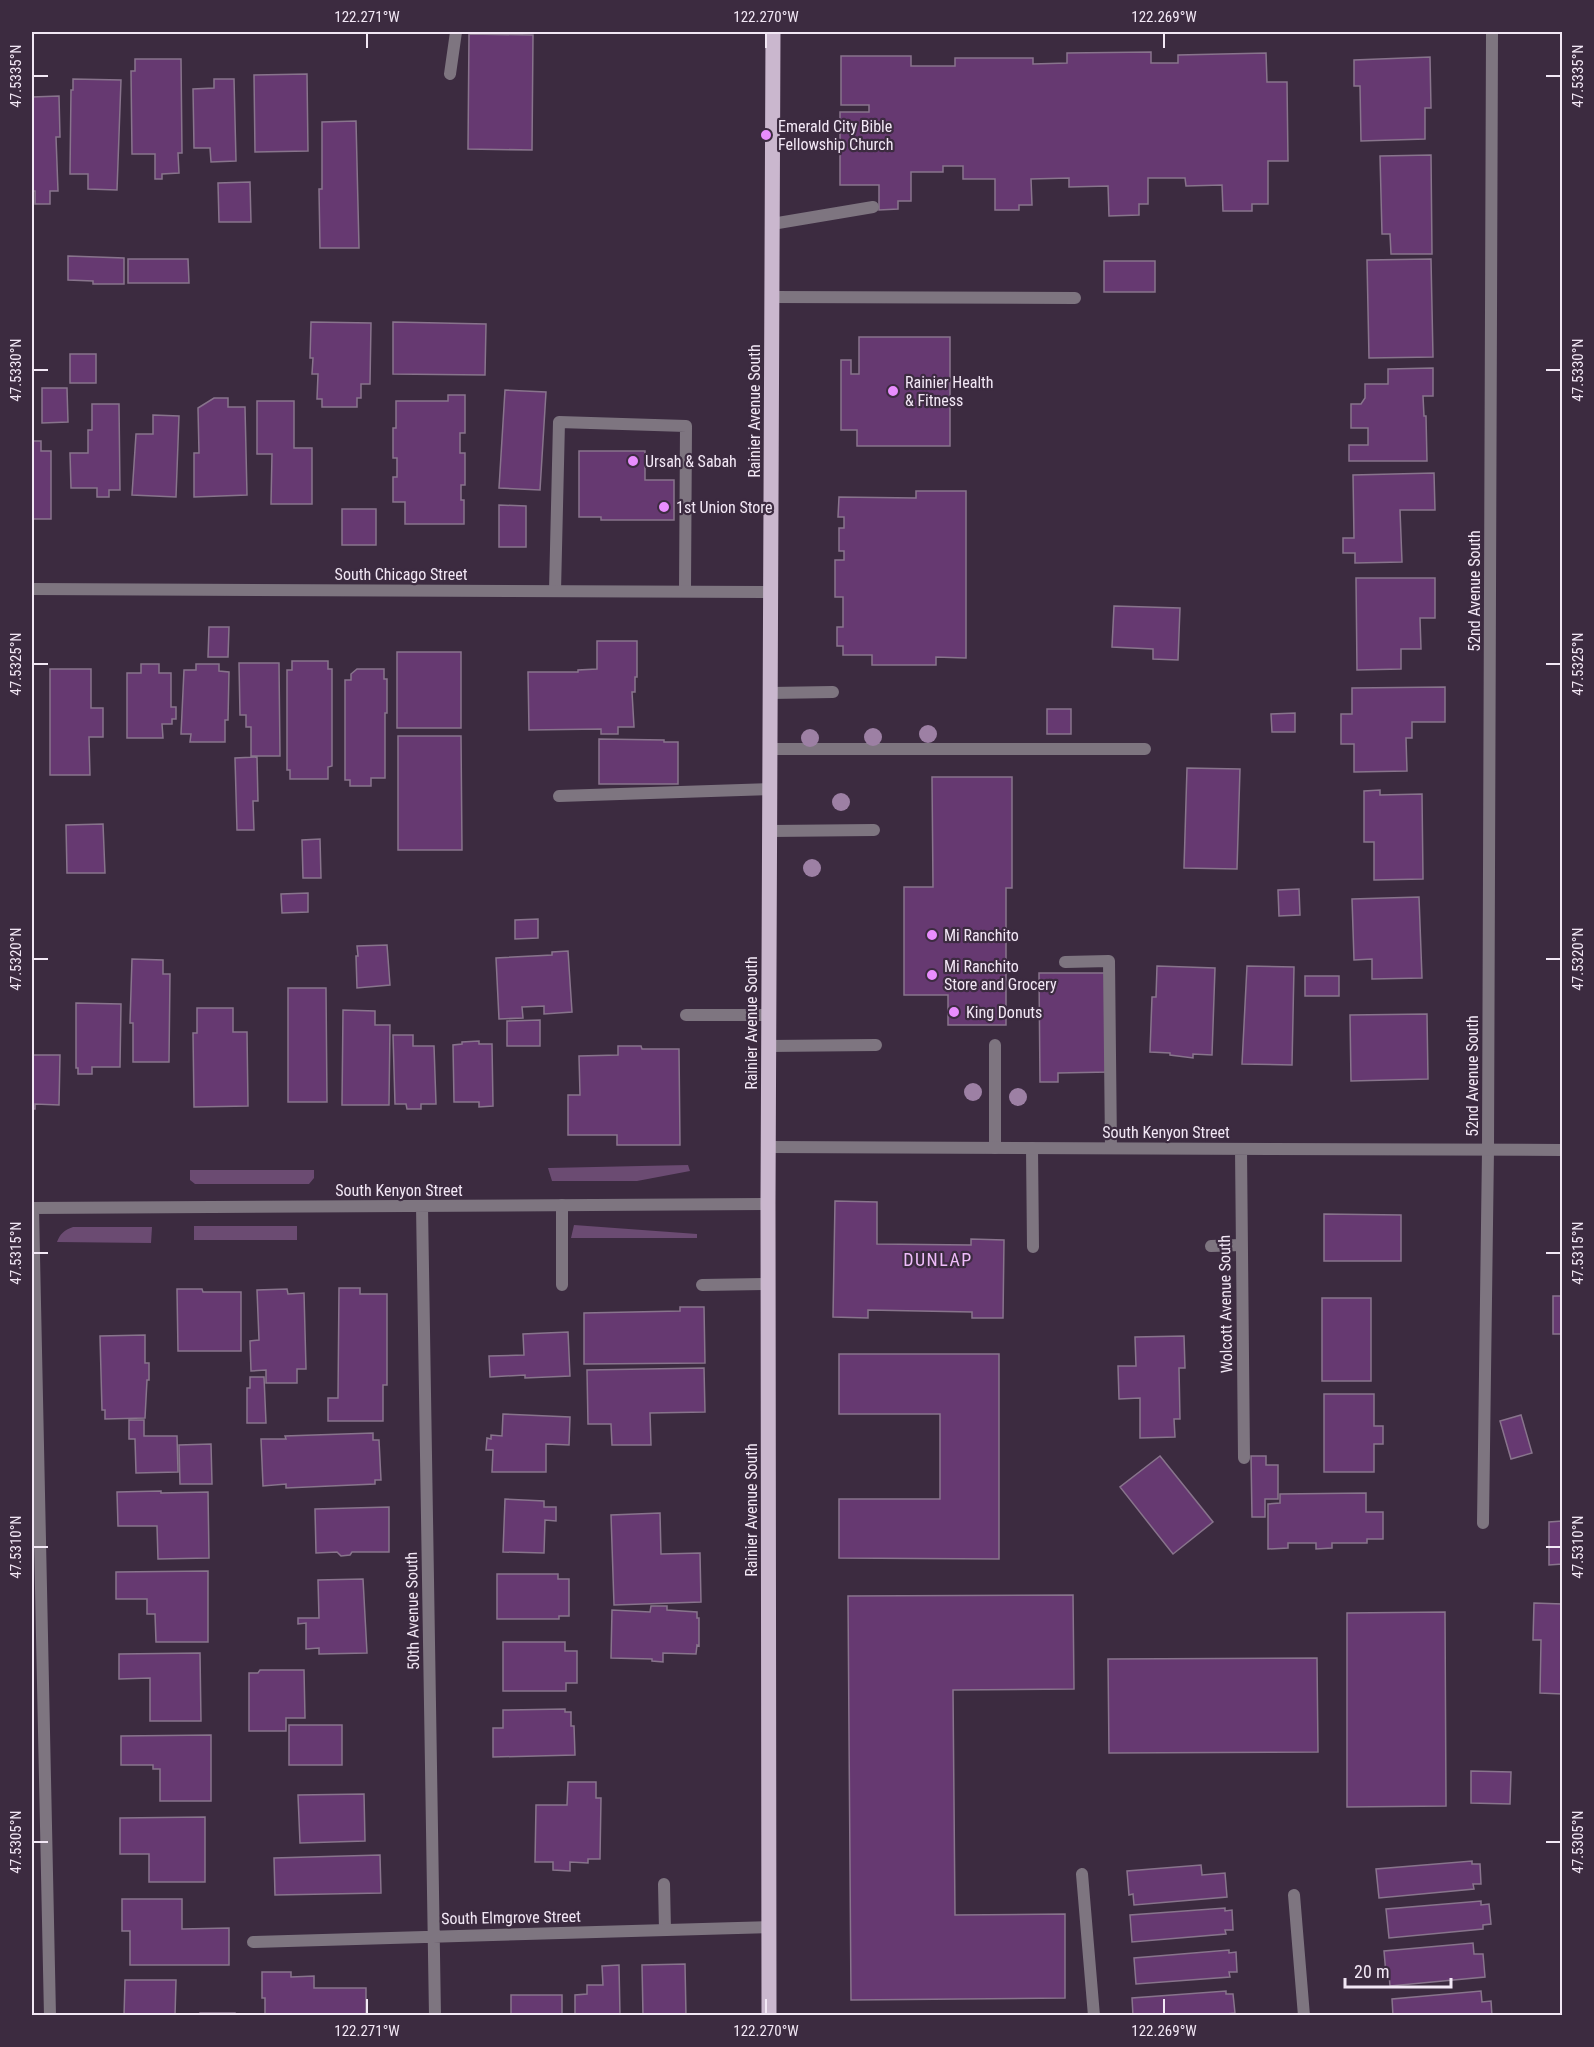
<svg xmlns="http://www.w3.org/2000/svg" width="1594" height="2047" font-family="'Roboto Condensed',sans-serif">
  <rect width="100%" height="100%" fill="#3c2b40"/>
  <path fill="#6b4b72" d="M688,1165L690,1171L637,1181H552L548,1168Z
    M190,1170H314V1178L309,1184H195L190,1180Z
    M574,1225L697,1234V1238H571Z
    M194,1226H297V1240H194Z
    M73,1227H152L151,1243L57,1242C60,1234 64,1230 73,1227Z"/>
  <path fill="#663971" stroke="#88748c" stroke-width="1.5" d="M469,34L533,35L532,150L468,149Z
    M1151,52V63H1178V55L1266,53L1267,82H1287L1288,161H1268V204H1252V211H1223L1222,185L1186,186L1185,178H1148V204H1139V215L1109,216L1108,186L1069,187V178L1031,179L1032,205H1019V210H995V179H963V166H943V172H911V201H898V209L879,210V185H840V112H869V105H841V56H911V66H955V58H1033V64L1067,63V53Z
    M1430,57L1431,108H1425V139L1361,141L1360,86H1354V60Z
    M135,59H181L182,153H178L179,173L162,174V179H155V154H132L131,71H135Z
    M307,74L308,151L255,152L254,75Z
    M73,79L121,80L117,190L88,189V174H70L71,90H73Z
    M214,79H234L236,161L211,162L210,148H194L193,89L214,88Z
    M59,96L60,137H56L58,191H50V204H35V191H32V97Z
    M356,121L359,248H320L319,189H322V122Z
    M1431,155L1432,254H1391L1390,234H1382L1380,156Z
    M250,182L251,222H219L218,183Z
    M68,256L124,258V284H93V281L68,280Z
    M128,259H188L189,283H128Z
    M1431,259L1433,357L1369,358L1367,260Z
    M1104,261H1155V292H1104Z
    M311,322L371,323L370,384H361V398H357V407H322V399H317L318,374H312L313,358H310Z
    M393,322L486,324L485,375L393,374Z
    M859,337H950V446H857V430H841V360H851V374H859Z
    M70,354H96V383H70Z
    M1433,368V396H1423L1424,416H1426L1427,461H1349V445H1368V428H1351V404H1361L1365,398V384H1388V369Z
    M42,388H67L68,422L42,423Z
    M505,390L546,392L540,490L499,488Z
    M448,395H465V433H460V453H465V485H461V500H464V524H405V502H393V477H397V458H393V428H396V401H448Z
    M214,398H228V407H245L247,495L194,497V453H199L198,408Z
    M257,401H294V448H312V504H271L272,454H257Z
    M92,404H119L120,490H109V497H97V488H71L70,453H88V430H92Z
    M153,415L179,416L176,497L132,495L136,434H153Z
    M32,441H41V451H51V519H32Z
    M579,451H645V480H674V520H601V517H579Z
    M1434,473L1435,510H1400L1402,562L1355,563V553H1343V538H1354L1353,475Z
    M916,491H966V658L936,657V665H872V655H843V646H837V627H843V597H835V560H844V551H839V528H844V517H838L839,497L916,498Z
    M499,505L526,506V547H499Z
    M342,509H376V545H342Z
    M1356,578H1435V618H1420L1421,649H1401V669L1357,670Z
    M1114,606L1180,608L1178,660L1153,659V649L1112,647Z
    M209,627H229L228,657H208Z
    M597,641H637V677H635V692H632L634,727H618V734H601V729L529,730L528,672H578V670L597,669Z
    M397,652H461V728H397Z
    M292,661H328V669H332V766L328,767V779H290V770H287V670H292Z
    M239,663H279L280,756H251V727H246V715H240Z
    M141,664H159V673H171V707H176V719H172V724H162L163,738H127V673H141Z
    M196,664H219V671L229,672L228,720H225V742H190L191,734H181L184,670H196Z
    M50,669H91V708H103V737H89L90,775H50Z
    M357,669H384V679H387V713H385V778H371V786H350V780H345V680H351V674Z
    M1445,687V722H1412V738H1406L1407,771L1354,772V744H1341V714H1352V688Z
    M1047,709H1071V734H1047Z
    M1295,713V732H1272L1271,714Z
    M398,736H461L462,850H398Z
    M599,739L664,740V742H678V784H599Z
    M257,757L258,801H253L254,830H237L235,758Z
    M1187,768L1240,769L1237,869L1184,868Z
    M932,777H1012V888H1006V1025H948V995H904V887H933Z
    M1380,790V795L1422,794L1423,879L1374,880V842H1364V791Z
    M103,824L105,873H67L66,825Z
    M320,839L321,878H303L302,840Z
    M1299,889L1300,915L1279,916L1278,890Z
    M308,893V912L282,913L281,894Z
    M1419,897L1422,978L1372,979V959L1354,960L1352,899Z
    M538,919V938L515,939V920Z
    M387,945L390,985L357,988L356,956H358L357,946Z
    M568,951L572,1012L544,1014V1006L522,1007L523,1018L499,1019L496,958L552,955V952Z
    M132,959L163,960V974H170L169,1062H133V1023H130Z
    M1157,966L1215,968L1212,1055L1193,1054V1058L1170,1055V1053L1150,1052L1152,997H1156Z
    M1247,966L1294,967L1292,1065L1242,1064Z
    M1039,973H1108L1109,1072L1058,1073V1082H1040Z
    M1305,976H1339V996H1305Z
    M288,988H326L327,1102H288Z
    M76,1003L121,1004L120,1067H92V1074H78V1068H76Z
    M197,1008H233V1032H247L248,1106L194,1107L193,1033H197Z
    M343,1010L375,1011V1025H390L389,1105H342Z
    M1427,1014L1428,1079L1351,1081L1350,1015Z
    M540,1020V1046H507V1021Z
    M393,1035H413V1046H434L436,1104H421V1109H407L406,1104H395Z
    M479,1041V1044H492L493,1106L479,1107V1102H454L453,1045L462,1044V1042Z
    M618,1046H641L642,1049H679L680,1145H617V1135H568V1095H580L579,1056L618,1055Z
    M32,1055H60L59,1105L35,1104V1109H32Z
    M835,1201L877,1202V1244L971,1245V1239L1004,1240L1003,1318H972V1312L868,1310V1318L833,1317Z
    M1324,1214L1401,1215V1261H1324Z
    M339,1288H360V1294H387V1385H383V1421H328V1398H338Z
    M177,1289H202L203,1292H241V1351H178Z
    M287,1289L288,1294L304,1293L306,1369H297V1383H266V1370L251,1371L250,1341L259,1340L257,1290Z
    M1553,1296H1562V1334H1553Z
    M1322,1298H1371V1381H1322Z
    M680,1307H704L705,1363L584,1364V1313L680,1311Z
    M568,1332L570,1376L525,1378V1375L490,1377L489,1356L524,1355L523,1334Z
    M145,1335V1363H149V1380H147L145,1418L105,1419V1410H102L100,1336Z
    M1184,1336L1185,1368H1179L1180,1419H1174L1175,1437L1140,1438V1398L1119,1399L1118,1366H1136L1135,1337Z
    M839,1354H999V1559L839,1558V1499H940V1414H839Z
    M704,1368L705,1412L650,1413L651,1445H612L611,1424H588L587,1370Z
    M250,1377H264L266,1423H247V1388H250Z
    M1324,1394H1374V1426H1383V1444H1374V1472H1324Z
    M503,1414L570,1417L569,1445L546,1444V1472H492L493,1450H486L487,1438L491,1439V1435L502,1436Z
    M1521,1415L1532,1453L1511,1459L1500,1421Z
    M129,1420H144V1436H177L178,1472L136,1473L135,1439H129Z
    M373,1433V1440H379L381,1480H375V1484L286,1488V1484L263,1486L261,1439H286L285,1436Z
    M211,1444L212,1484H180L179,1445Z
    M1160,1456L1213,1522L1173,1554L1120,1487Z
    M1251,1456H1266V1465H1278V1499H1265V1517H1252Z
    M161,1491V1493L208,1492L209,1558L158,1559L157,1526H118L117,1492Z
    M1366,1493V1512H1383V1539H1367V1543H1332V1548L1316,1549V1543H1288V1548L1268,1549V1504L1280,1503V1494Z
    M505,1499L544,1501V1507H556V1521L545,1520L544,1553L503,1552Z
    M389,1507V1552H352L350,1555L341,1556L337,1552L316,1553L315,1509Z
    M660,1513L661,1554L700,1553L701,1602L614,1605L611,1515Z
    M1562,1521V1564L1549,1565V1522Z
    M208,1571V1642H156L155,1614H147V1599H116V1572Z
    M497,1574H558V1579H569V1616H559V1619H497Z
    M363,1579L367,1653L319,1654V1648L306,1649V1623L298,1624V1618H319L318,1580Z
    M1073,1595L1074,1689L953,1690L955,1915L1065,1914V1998L851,2000L848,1596Z
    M1534,1603L1562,1604V1694L1540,1693L1541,1640H1533Z
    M651,1606H667V1610L697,1612V1618H699V1646L697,1645L696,1654L663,1653V1662L652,1661V1659L611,1658L612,1610L650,1612Z
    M1445,1612L1446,1806L1347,1807V1613Z
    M503,1642H565V1651H577V1683H566V1691H503Z
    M200,1653L201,1721H150V1678L119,1679V1654Z
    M1317,1658L1318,1752L1109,1753L1108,1659Z
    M260,1670H304L305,1718H286V1731H249V1673H258Z
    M565,1709V1712H571V1726H574L575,1755L493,1757V1728H503V1710Z
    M289,1725H342V1765H289Z
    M211,1735V1801H160V1769H153V1765H121V1736Z
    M1471,1771L1511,1772L1510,1804L1471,1803Z
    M568,1782H596V1798H601L600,1859H588V1863L570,1862V1871L553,1870V1862H535L536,1805H567Z
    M364,1794L365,1841L300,1843L298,1795Z
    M205,1817V1882H149V1854H120V1818Z
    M380,1855L381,1893L275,1895L274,1858Z
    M1472,1861V1864H1480L1481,1884H1473L1474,1889L1379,1898L1376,1869Z
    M1201,1865L1202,1875L1225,1873L1227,1897L1134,1905L1133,1894L1129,1895L1127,1871Z
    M122,1899H182V1929L229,1928V1965H130V1931H122Z
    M1481,1901V1905L1489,1904L1491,1924L1483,1925V1929L1389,1938L1386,1909Z
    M1225,1908V1911L1232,1910L1233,1930H1225L1226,1934L1132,1942L1130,1915Z
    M1473,1943L1474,1954H1483L1485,1977L1390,1986L1389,1974H1386L1384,1951Z
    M1229,1950V1953L1236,1952L1237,1972H1229L1230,1977L1136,1984L1134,1958Z
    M685,1964L686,2016H643L642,1965Z
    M619,1965L620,2016H575V1995L587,1994V1985H603L602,1966Z
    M262,1972H291V1977L314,1976V1988H366V2016H265V1998H262Z
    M125,1980H176L175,2016H124Z
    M1226,1991V1994H1233L1235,2013L1227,2014V2016H1133L1132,1998Z
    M1481,1991L1482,2002L1491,2001L1492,2016H1393L1392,1999Z
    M511,1995H562V2016H511Z
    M200,2013H235V2016H200Z"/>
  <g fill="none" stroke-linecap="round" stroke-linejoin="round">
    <path stroke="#7e7580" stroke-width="12" d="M450,74L456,32
      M772,224L873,207
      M772,297L1075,298
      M555,591L559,422L686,426L685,591
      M770,693L833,692
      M770,749H1145
      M559,796L770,789
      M770,831L874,830
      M1065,962L1109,961L1111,1148
      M686,1015H768
      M995,1045V1148
      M768,1046L876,1045
      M1032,1148L1033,1247
      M562,1205V1285
      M1211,1246L1241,1245
      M702,1285L768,1284
      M1483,1523L1488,1150
      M1082,1874L1094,2016
      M664,1884L665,1930"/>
    <path stroke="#7e7580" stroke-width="12" d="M32,589L771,592
      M768,1147L1562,1150
      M1241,1149L1244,1458
      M1488,1150L1492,32
      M422,1206L435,2016
      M32,1208L768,1204
      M33,1208L50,2016
      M1294,1895L1304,2016
      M253,1942L770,1927"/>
    <path stroke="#cab7ce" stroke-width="15" d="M769,2016L768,1204L773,32"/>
  </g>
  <g fill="#9d80a4">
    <circle cx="928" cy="734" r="9"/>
    <circle cx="873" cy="737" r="9"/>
    <circle cx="810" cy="738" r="9"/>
    <circle cx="841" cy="802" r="9"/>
    <circle cx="812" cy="868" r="9"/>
    <circle cx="973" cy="1092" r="9"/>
    <circle cx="1018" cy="1097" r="9"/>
  </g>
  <path fill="none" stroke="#f2e7f5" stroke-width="2" d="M367,33V48M766,33V48M1164,33V48M33,76H48M1546,76H1561M33,370H48M1546,370H1561M33,664H48M1546,664H1561M33,959H48M1546,959H1561M33,1253H48M1546,1253H1561M33,1547H48M1546,1547H1561M33,1842H48M1546,1842H1561M367,1999V2014M766,1999V2014M1164,1999V2014"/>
  <g fill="#e98dfe" stroke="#3c2b40" stroke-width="2">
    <circle cx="766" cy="135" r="6"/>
    <circle cx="893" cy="391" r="6"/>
    <circle cx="633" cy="461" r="6"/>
    <circle cx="664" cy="507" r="6"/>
    <circle cx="932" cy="935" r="6"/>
    <circle cx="932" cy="975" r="6"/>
    <circle cx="954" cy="1012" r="6"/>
  </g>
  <g text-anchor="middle" stroke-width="4.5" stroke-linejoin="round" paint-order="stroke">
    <g font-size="16" fill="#f2e7f5" stroke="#3c2b40" text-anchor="start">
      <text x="778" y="132">Emerald City Bible<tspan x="778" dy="18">Fellowship Church</tspan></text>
      <text x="905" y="388">Rainier Health<tspan x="905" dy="18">&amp; Fitness</tspan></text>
      <text x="645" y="467">Ursah &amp; Sabah</text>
      <text x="676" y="513">1st Union Store</text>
      <text x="944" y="941">Mi Ranchito</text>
      <text x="944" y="972">Mi Ranchito<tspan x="944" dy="18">Store and Grocery</tspan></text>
      <text x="966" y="1018">King Donuts</text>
    </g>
    <g font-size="16" fill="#f2e7f5" stroke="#3c2b40">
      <text transform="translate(754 411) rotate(-90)" y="6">Rainier Avenue South</text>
      <text x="401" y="580">South Chicago Street</text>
      <text transform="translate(1474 591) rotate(-90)" y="6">52nd Avenue South</text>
      <text transform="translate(751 1023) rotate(-90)" y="6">Rainier Avenue South</text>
      <text transform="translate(1472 1076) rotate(-90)" y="6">52nd Avenue South</text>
      <text x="1166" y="1138">South Kenyon Street</text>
      <text x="399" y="1196">South Kenyon Street</text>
      <text transform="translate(1225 1304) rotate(-91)" y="6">Wolcott Avenue South</text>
      <text transform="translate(751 1510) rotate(-90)" y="6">Rainier Avenue South</text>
      <text transform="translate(412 1611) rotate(-91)" y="6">50th Avenue South</text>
      <text transform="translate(511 1917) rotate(-1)" y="6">South Elmgrove Street</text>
    </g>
    <g font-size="18" letter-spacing="1.5" fill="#efbcfa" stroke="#3c2b40">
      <text x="938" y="1266">DUNLAP</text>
    </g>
  </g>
  <rect width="1594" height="2047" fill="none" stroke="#3c2b40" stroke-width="66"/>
  <path d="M1345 1978v9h106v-9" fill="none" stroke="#f2e7f5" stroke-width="3"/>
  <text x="1354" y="1978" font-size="18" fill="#f2e7f5" stroke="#3c2b40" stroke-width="4.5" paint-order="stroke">20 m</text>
  <rect x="33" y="33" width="1528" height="1981" fill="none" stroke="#f2e7f5" stroke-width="2"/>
  <g font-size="15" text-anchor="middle" fill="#f2e7f5">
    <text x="367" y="22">122.271°W</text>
    <text x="766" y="22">122.270°W</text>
    <text x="1164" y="22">122.269°W</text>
    <text transform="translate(16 76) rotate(-90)" y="5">47.5335°N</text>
    <text transform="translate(1578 76) rotate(-90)" y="5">47.5335°N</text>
    <text transform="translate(16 370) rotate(-90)" y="5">47.5330°N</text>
    <text transform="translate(1578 370) rotate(-90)" y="5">47.5330°N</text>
    <text transform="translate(16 664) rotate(-90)" y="5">47.5325°N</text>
    <text transform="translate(1578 664) rotate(-90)" y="5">47.5325°N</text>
    <text transform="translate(16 959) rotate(-90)" y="5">47.5320°N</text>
    <text transform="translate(1578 959) rotate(-90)" y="5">47.5320°N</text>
    <text transform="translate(16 1253) rotate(-90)" y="5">47.5315°N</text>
    <text transform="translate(1578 1253) rotate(-90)" y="5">47.5315°N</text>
    <text transform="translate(16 1547) rotate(-90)" y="5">47.5310°N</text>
    <text transform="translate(1578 1547) rotate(-90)" y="5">47.5310°N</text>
    <text transform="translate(16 1842) rotate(-90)" y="5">47.5305°N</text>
    <text transform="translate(1578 1842) rotate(-90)" y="5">47.5305°N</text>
    <text x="367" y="2036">122.271°W</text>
    <text x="766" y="2036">122.270°W</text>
    <text x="1164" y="2036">122.269°W</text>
  </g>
</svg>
